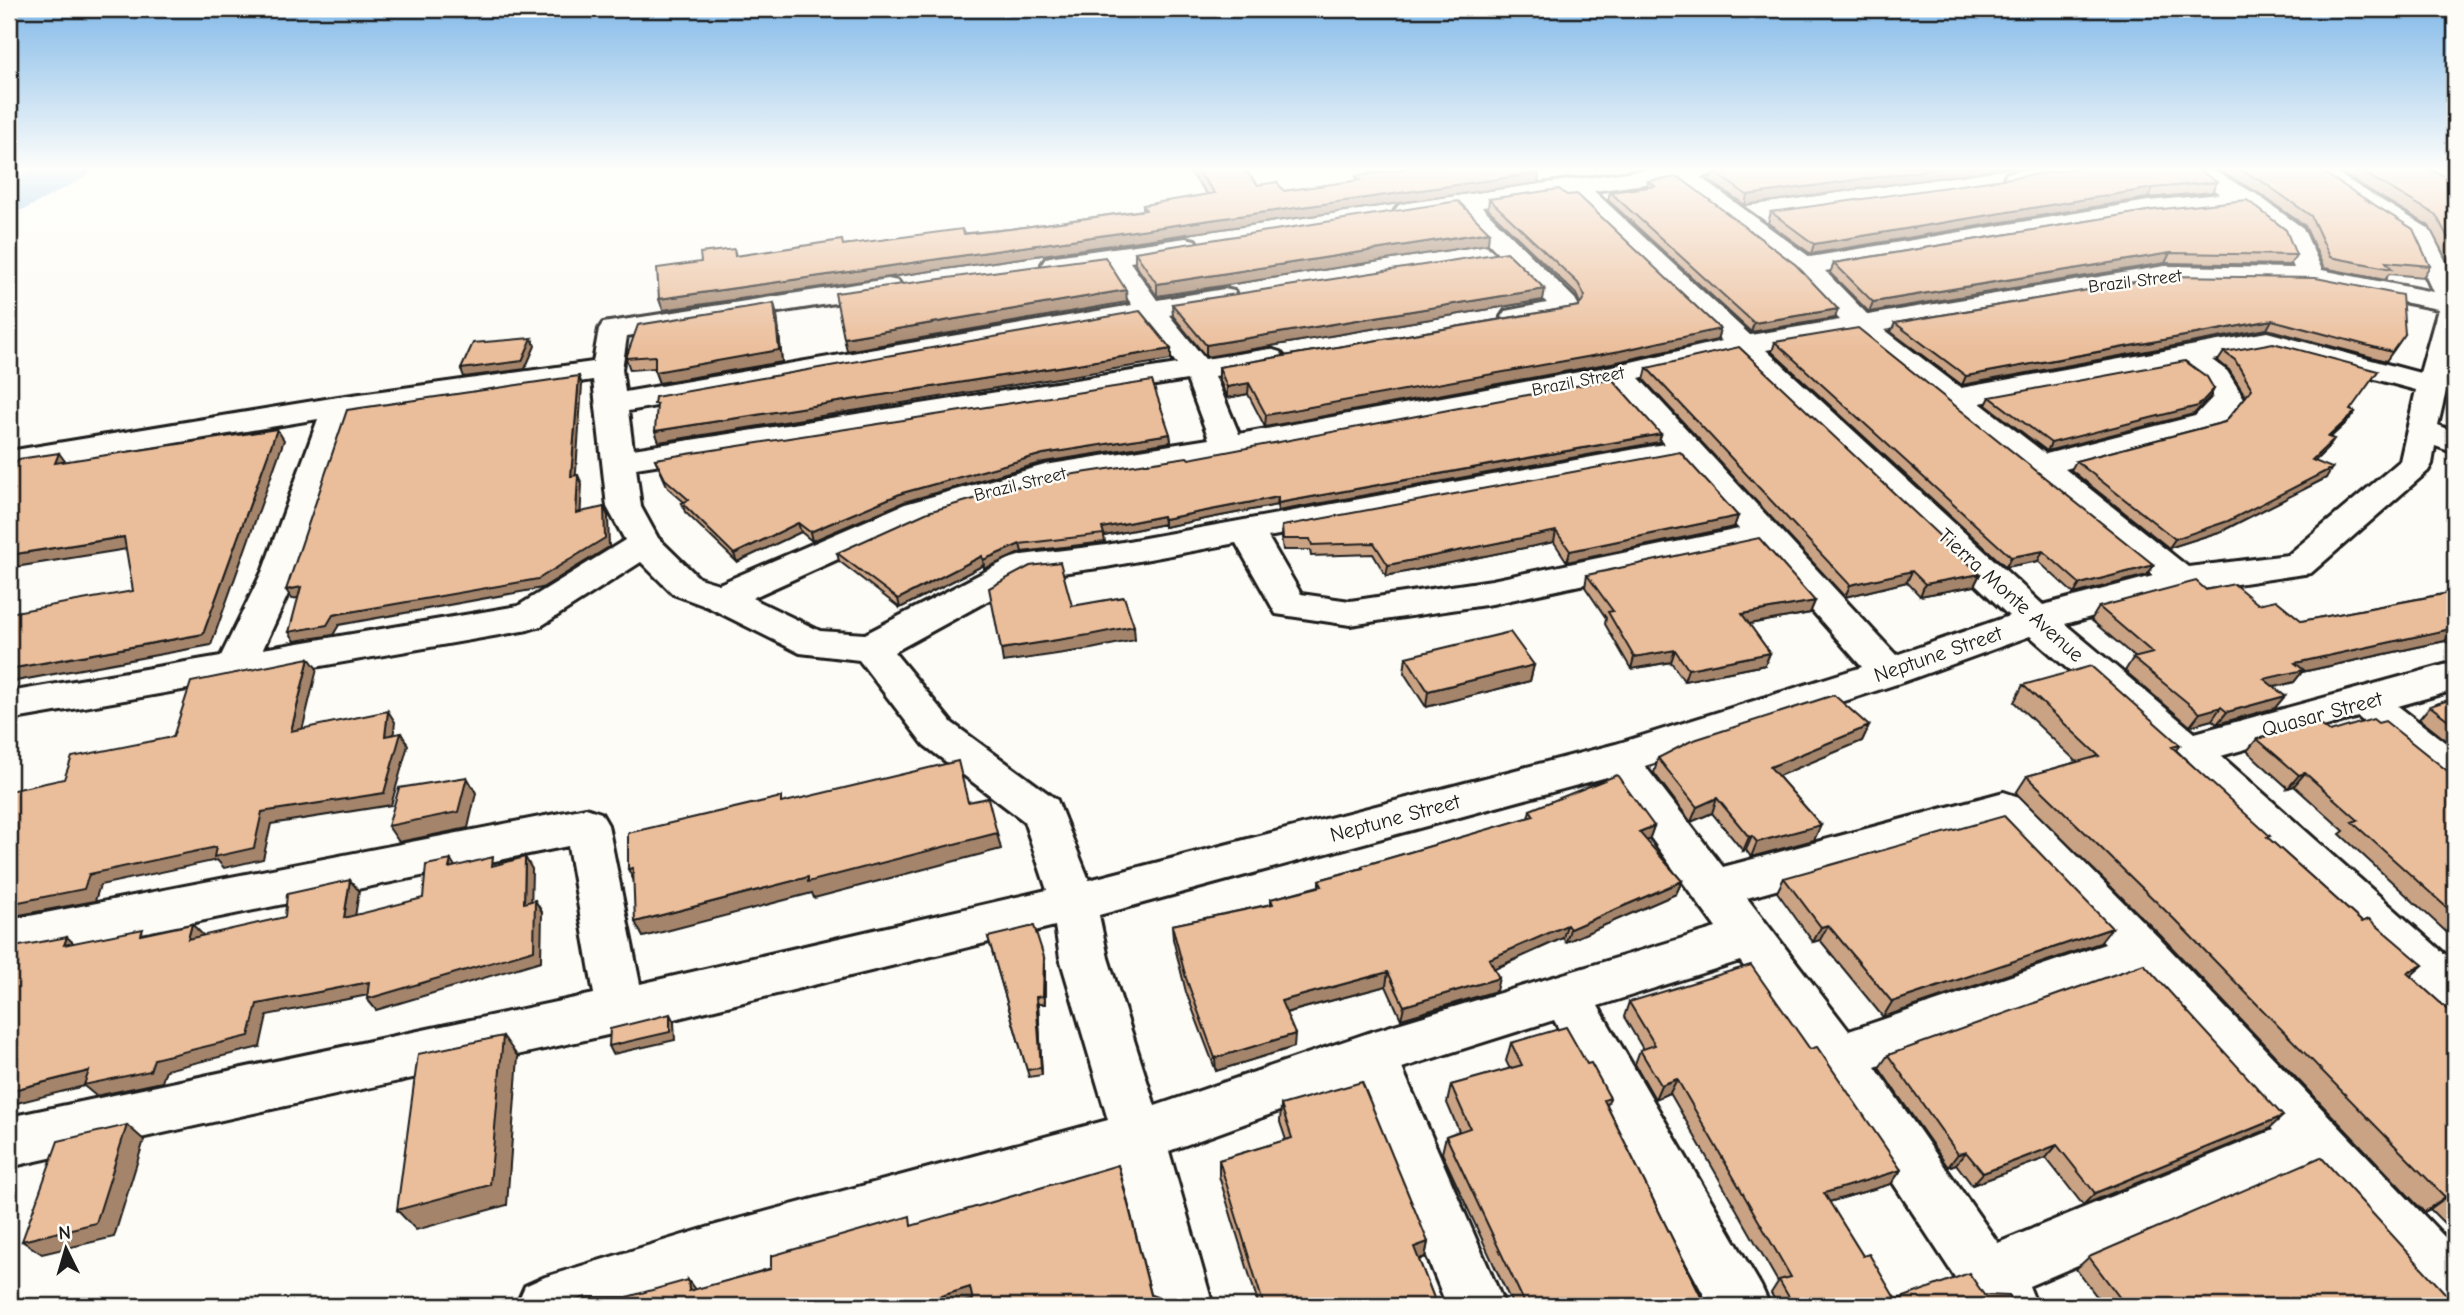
<svg xmlns="http://www.w3.org/2000/svg" width="2464" height="1315" font-family="'Comic Neue',sans-serif">
  <rect width="100%" height="100%" fill="#fdfcf7"/>
  <filter id="ink" filterUnits="userSpaceOnUse"><feTurbulence type="fractalNoise" baseFrequency=".0143" numOctaves="2"/><feDisplacementMap in="SourceGraphic" scale="14" xChannelSelector="R" yChannelSelector="G"/><feConvolveMatrix kernelMatrix="1 2 1 2 8 2 1 2 1" color-interpolation-filters="sRGB"/></filter>
  <g filter="url(#ink)">
    <g fill="none" stroke-linecap="round" stroke-linejoin="round">
      <path fill="#89c1e8" fill-rule="evenodd" d="M36,167H93L87,176L25,209L9,213V181Z"/>
      <g stroke="#1c1c1c" stroke-width="6">
        <path id="street" d="M1665,167H1729L1725,172L1700,177L1810,257L2148,201L2220,194L2177,167H2207L2256,194L2303,228L2322,270L2433,292L2408,238L2297,167H2326L2428,228L2432,234L2455,280V353L2438,425L2455,432V453L2435,446L2432,464L2428,471L2311,573L2182,592L2065,624L2195,733L2455,662V690L2398,706L2455,750V789L2440,784L2358,717L2221,756L2455,963V1014L2438,1008L2173,761L2030,636L1903,682L1645,766L1723,867L2004,792L2019,797L2159,938L2455,1248V1306H2432L2306,1167L2029,1286L2037,1306H1974L1821,1073L1740,961L1598,1006L1761,1286L1770,1306H1710L1554,1020L1402,1068L1505,1306H1447L1357,1083L1169,1151L1213,1306H1155L1120,1167L636,1306H516L525,1286L545,1277L716,1225L1108,1120L1060,958L1055,926L621,1032L9,1167V1117L594,994L568,846L9,960V920L586,808L601,813L608,825L640,984L1047,890L1024,821L924,745L859,660L800,653L708,607L673,594L641,562L541,626L528,630L9,720V692L221,656L263,570L318,419L26,468L21,475L9,478V451L338,397L593,362L599,329L603,323L888,279L898,281L902,287L898,293L627,336L622,369L625,392L1132,305L1106,265L1055,272L1046,270L1042,264L1046,258L1055,256L1186,238L1195,240L1199,246L1195,252L1130,262L1157,300L1224,289L1234,291L1238,297L1234,303L1169,315L1205,359L1270,349L1280,352L1285,358L1280,364L1215,376L1239,434L1618,365L1722,341L1569,195L1482,207L1575,299L1580,308L1576,314L1515,326L1505,323L1501,317L1505,311L1547,303L1457,211L1408,218L1399,215L1395,210L1399,205L1408,202ZM1674,180L1795,272L1840,320L1750,335L1594,191ZM2242,207L2282,238L2294,268L2165,266L1868,315L1825,271L2148,217ZM2165,282L2311,284L2438,309L2420,373L2267,332L1961,388L1885,330ZM1143,320L1177,364L633,449L628,411ZM1855,335L2153,576L2043,605L1766,350ZM2267,350L2416,390L2400,461L2288,555L2188,567L2065,469L2217,430L2244,398L2227,371L2212,360ZM1737,355L2009,616L1896,655L1639,378ZM2181,366L2204,383L2213,397L2195,416L2046,454L1980,403ZM593,380L607,507L625,540L518,606L263,649L299,570L351,414ZM1187,380L1209,439L1045,465L905,504L719,584L699,578L658,538L641,507L636,468ZM1611,384L1664,444L1106,545L1022,555L1009,559L865,634L820,631L752,598L929,518L1048,484L1228,456ZM1678,460L1739,529L1492,580L1350,601L1301,594L1268,537ZM1236,543L1276,614L1350,625L1492,604L1756,547L1862,667L1616,744L1089,880L1057,800L952,723L894,652L1031,577L1106,567ZM1607,777L1716,928L1371,1032L1155,1106L1108,958L1099,915ZM1996,828L2105,944L1849,1031L1747,898ZM2133,975L2273,1130L1998,1243L1875,1067Z
          M2040,167H2098L2094,172L2086,174L2016,185L2007,183L2004,178L2007,173Z"/>
      </g>
      <use href="#street" fill="#fdfcf7" fill-rule="evenodd"/>
    </g>
    <path fill="#caa385" stroke="#1c1c1c" stroke-width="2" d="M1189,167H1242L1258,185L1284,191L1356,181V176L1402,169V167H1533L1539,173L1538,183L663,310L659,299L701,262L734,249L736,256L843,245L1010,229L1143,210V205L1208,195L1189,171Z
      M1732,167H2016L1745,205L1710,181L1713,171L1732,168Z
      M2212,167H2314L2430,266L2423,277L2389,274L2385,280L2324,268L2305,226L2257,192Z
      M2331,167H2423L2455,180V276L2429,226Z
      M2444,167H2455V173Z
      M1648,181L1835,318L1751,332L1608,200L1610,192L1647,187Z
      M2217,182L2212,192L2148,198L1811,254L1768,223L1771,212Z
      M1489,199L1720,329L1717,340L1617,362L1265,427L1248,394L1227,398L1219,378V367L1579,306L1580,303L1576,294L1488,209Z
      M2153,210L2296,255L2290,265L2165,263L1869,312L1830,273L1834,263Z
      M1488,244L1157,296L1135,264V252Z
      M2170,276L2405,334L2386,361L2267,329L1962,385L1891,332L1895,323Z
      M1543,300L1206,357L1173,316L1172,304Z
      M777,315L782,362L659,383L655,372V368L630,370L626,358Z
      M1775,342L2154,565L2147,575L2074,594L2038,561L2006,567L1772,352Z
      M2224,352L2355,412L2348,421L2330,438L2327,449L2315,461L2326,478L2222,531L2169,548L2071,470L2076,461L2225,422L2246,397L2229,370L2218,361Z
      M1647,368L1980,574L1974,586L1920,596L1907,582L1845,597L1644,380Z
      M1990,397H2210L2194,414L2047,451L1986,405Z
      M1170,434L1171,442L1044,462L904,502L812,541L801,532L737,562L685,512L682,503L684,502L668,488L655,459Z
      M1661,434L1659,442L1278,511L1277,505L1164,527V524L1104,536L1105,542L1022,552L984,569V565L900,608L839,561L837,553L1189,459Z
      M1738,516L1734,527L1567,562L1554,542L1386,576L1373,554L1311,556L1310,550H1283L1281,537L1282,526Z
      M1587,575L1815,601L1810,613L1749,624L1770,653L1765,665L1684,681L1671,662L1631,669L1605,624L1606,618L1585,587Z
      M2455,587V648L2445,641L2302,672L2294,682L2274,687L2275,708L2217,724L2212,720L2190,726L2125,671L2133,658H2136L2091,620L2099,607L2206,590L2258,604L2302,621L2448,593L2452,588Z
      M1406,657L1534,665L1530,681L1426,707L1404,673Z
      M2023,685L2180,745L2176,750L2268,838L2362,922L2423,965L2410,976L2455,1016V1234L2430,1209L2424,1212L2161,936L2016,793L2027,776L2077,762L2014,702Z
      M2455,698V747L2419,719L2430,706Z
      M1869,726L1862,741L1778,776L1821,825L1814,840L1751,857L1746,850L1743,851L1712,813L1691,822L1654,773L1658,758Z
      M2330,732L2455,775V940L2340,834L2344,831L2294,786L2288,788L2247,751L2257,739Z
      M1530,810L1654,826L1649,840L1646,841L1682,881L1676,894L1566,942L1563,938L1495,969L1496,991L1401,1019L1386,986L1286,1013L1294,1047L1216,1071L1186,992L1173,939L1172,925L1271,904V899L1319,886V880L1362,868V866L1528,818Z
      M1784,878L2100,943L1883,1017L1820,940L1813,942L1777,892Z
      M988,937L1044,957L1045,965V1004H1038L1042,1075L1029,1077Z
      M1629,1002L1810,1049L1901,1170L1891,1184L1829,1202L1863,1256L1896,1300L1984,1295L2016,1306H1778L1771,1293L1778,1282L1670,1093L1655,1099L1635,1064L1640,1050L1643,1049L1624,1017Z
      M1511,1043L1587,1064L1610,1098L1607,1106L1704,1303L1720,1306H1513L1442,1153L1446,1136L1459,1131L1447,1103L1451,1085L1510,1069L1506,1061Z
      M1888,1055L2269,1129L2083,1205L2046,1158L1972,1185L1956,1164L1948,1167L1879,1068Z
      M1281,1105L1428,1242L1425,1257L1419,1260L1437,1306H1259L1219,1176V1160L1286,1140L1280,1122Z
      M2089,1257L2455,1306H2104L2076,1269Z"/>
    <path fill="#a4856c" stroke="#1c1c1c" stroke-width="2" d="M1949,167H2016L1745,205L1747,195Z
      M1539,173L1538,183L663,310L659,299Z
      M2153,188L2148,198L1811,254L1814,244Z
      M1489,232L1488,244L1157,296V284Z
      M2170,253L2165,263L1869,312L1873,302Z
      M1545,289L1543,300L1206,357V345Z
      M1126,290L1127,302L847,351L844,338Z
      M774,303L777,315L782,362L659,383L655,372Z
      M1838,309L1835,318L1751,332L1754,323Z
      M2272,320L2267,329L1962,385L1966,376Z
      M1720,329L1717,340L1617,362L1265,427L1266,415Z
      M532,338L535,346L525,369L464,377L461,369Z
      M1171,349V360L659,442L655,431Z
      M579,376L582,385L575,486L571,476Z
      M1249,383L1248,394L1227,398V387Z
      M2214,389L2210,397L2194,414L2047,451L2051,443Z
      M2355,412L2348,421L2321,446L2328,437Z
      M277,429L284,440L211,645L11,682L9,687V669L203,634Z
      M1170,434L1171,442L1044,462L904,502L812,541L810,532L902,493L1043,454Z
      M1661,434L1659,442L1278,511V503Z
      M2334,439L2327,449L2306,469L2312,460Z
      M59,453L67,464L55,463Z
      M2332,468L2326,478L2222,531L2169,548L2175,539Z
      M578,475L582,484L580,522L576,513Z
      M1278,497L1277,505L1164,527V519Z
      M604,507L608,516L609,547L542,588L339,625L333,635L295,641L289,632L333,615Z
      M1163,516L1164,524L1104,536L1102,528Z
      M1738,516L1734,527L1567,562L1570,551Z
      M798,523L801,532L737,562L734,554Z
      M1556,531L1554,542L1386,576L1388,565Z
      M124,537L133,548L9,568V555Z
      M1020,544L1022,552L984,569L983,560Z
      M2043,551L2038,561L2006,567L2011,557Z
      M982,556L984,565L900,608L898,599Z
      M2154,565L2147,575L2074,594L2080,584Z
      M1912,571L1907,582L1845,597L1850,585Z
      M1980,574L1974,586L1920,596L1925,584Z
      M301,587L307,596L292,599L286,590Z
      M1815,601L1810,613L1738,626L1742,614Z
      M1134,626L1135,640L1091,649L1003,662L1001,649Z
      M2455,628L2445,641L2302,672L2294,682L2255,692L2264,679L2295,663Z
      M1675,650L1671,662L1631,669L1634,657Z
      M1770,653L1765,665L1684,681L1688,669Z
      M309,658L317,669L299,743L291,731Z
      M1534,665L1530,681L1426,707L1428,691Z
      M2285,696L2275,708L2217,724L2227,712Z
      M2221,707L2212,720L2190,726L2200,713Z
      M388,711L395,722L392,747L385,736Z
      M1869,726L1862,741L1764,782L1770,767Z
      M401,733L408,745L391,805L271,824L263,859L224,868L217,860L100,885L95,901L9,917V904L262,812Z
      M2305,773L2294,786L2288,788L2299,775Z
      M467,777L476,793L468,828L399,842L388,826Z
      M1717,798L1712,813L1691,822L1697,807Z
      M1821,825L1814,840L1751,857L1757,842Z
      M1654,826L1649,840L1634,846L1639,832Z
      M997,833L1001,849L814,898L812,893L643,937L635,922L808,877Z
      M1752,836L1746,850L1743,851L1749,837Z
      M525,857L532,869L531,914L524,903Z
      M451,860L458,871L449,868Z
      M633,868L636,885L628,869Z
      M350,880L359,891L353,930L344,918Z
      M1682,881L1676,894L1566,942L1570,929Z
      M535,900L542,912L541,961L376,1010L367,999Z
      M192,924L203,935L198,950L188,939Z
      M1567,925L1563,938L1486,972L1489,959Z
      M1828,925L1820,940L1813,942L1821,927Z
      M2112,928L2100,943L1883,1017L1892,1002Z
      M67,937L79,948L64,945Z
      M1044,957L1045,965V1004L1043,996Z
      M2423,965L2405,981L2407,973Z
      M1388,972L1386,986L1281,1014V1001Z
      M1499,978L1496,991L1401,1019L1404,1006Z
      M369,982L378,993L267,1015L260,1047L166,1070L162,1082L96,1096L84,1086L9,1105V1091L89,1071L154,1059L257,1004Z
      M1036,997L1038,1004L1042,1075L1041,1068Z
      M670,1014L674,1022L675,1040L613,1054L609,1046Z
      M1295,1034L1294,1047L1216,1071L1215,1058Z
      M503,1036L518,1057L507,1205L416,1230L397,1210Z
      M1677,1079L1670,1093L1655,1099L1661,1085Z
      M2283,1116L2269,1129L2083,1205L2095,1193Z
      M127,1125L144,1140L114,1237L42,1254L22,1241Z
      M2057,1145L2046,1158L1972,1185L1983,1173Z
      M1966,1152L1956,1164L1948,1167L1958,1154Z
      M1901,1170L1891,1184L1815,1206L1824,1193Z
      M2451,1194L2430,1209L2424,1212L2445,1197Z
      M1428,1242L1425,1257L1411,1262L1414,1247Z
      M688,1280L696,1291H689Z
      M970,1287L974,1299L951,1306H909Z"/>
    <path fill="#ebbe9b" stroke="#1c1c1c" stroke-width="2" d="M1194,167H1242L1258,185L1277,182L1284,191L1360,180L1356,176L1405,169L1404,167H1533L1539,173L659,299L657,268L701,262L700,253L734,249L735,256L842,240L843,245L962,229L964,234L1010,229L1146,210L1143,205L1215,193Z
      M1741,167H1949L1747,195L1713,171Z
      M2088,167H2194L2217,182L2153,188L1814,244L1771,212Z
      M2236,167H2314L2413,229L2430,266L2386,262L2392,269L2330,257L2311,216L2263,182Z
      M2354,167H2423L2455,180V251L2436,215Z
      M1679,177L1796,265L1838,309L1754,323L1610,192L1655,186L1648,181Z
      M1559,189L1567,195L1577,194L1720,329L1620,351L1266,415L1249,383L1227,387L1219,367L1579,306L1585,296L1578,283L1489,199Z
      M2247,200L2286,230L2296,255L2170,253L1873,302L1834,263L2153,210Z
      M1458,201L1489,232L1157,284L1135,252Z
      M1507,252L1545,289L1206,345L1172,304Z
      M1105,257L1126,290L844,338L835,293Z
      M2170,276L2316,278L2402,295L2405,334L2392,352L2272,320L1966,376L1895,323Z
      M774,303L779,350L655,372V356L626,358L638,325Z
      M1140,311L1171,349L655,431L657,404H654L655,397Z
      M1858,328L2154,565L2080,584L2043,551L2011,557L1775,342Z
      M532,338L522,361L461,369L473,343Z
      M2273,343L2378,371L2350,410L2355,412L2328,437L2334,439L2312,460L2332,468L2228,521L2175,539L2076,461L2225,422L2252,389L2235,360L2224,352Z
      M1739,347L1980,574L1925,584L1912,571L1850,585L1647,368Z
      M2185,361L2207,377L2214,389L2198,406L2051,443L1990,397Z
      M579,376L571,476L578,475L576,513L604,507L605,538L538,579L333,615L327,625L289,632L301,587L286,590L347,410Z
      M1612,379L1661,434L1278,503V497L1164,519L1163,516L1102,528L1104,534L1020,544L983,560L982,556L898,599L837,553L928,512L1048,478L1187,457L1189,459Z
      M1152,381L1170,434L1043,454L902,493L810,532L798,523L734,554L682,503L689,500L665,479L655,459Z
      M277,429L203,634L9,669V613L133,591L124,537L9,555V499L14,490L9,491V473L12,467L19,459L59,453L55,463Z
      M1680,452L1738,516L1570,551L1556,531L1388,565L1374,543L1312,545L1310,539H1283L1282,526Z
      M1759,538L1815,601L1742,614L1770,653L1688,669L1675,650L1634,657L1608,612L1613,611L1587,575Z
      M1060,562L1072,606L1124,597L1134,626L1089,635L1001,649L989,588L1030,566Z
      M2196,581L2206,590L2234,584L2258,604L2276,600L2302,621L2455,592V628L2295,663L2304,670L2264,679L2285,696L2227,712L2221,707L2200,713L2133,658L2153,653L2099,607Z
      M1510,632L1534,665L1428,691L1406,657Z
      M309,658L291,731L388,711L385,736L401,733L384,793L262,812L254,848L214,857L216,847L89,874L84,889L9,904V791L64,779L72,757L173,737L191,682Z
      M2091,666L2180,745L2172,747L2270,836L2267,837L2362,922L2369,919L2423,965L2407,973L2455,1016V1198L2451,1194L2445,1197L2175,920L2027,776L2099,756L2023,685Z
      M1834,695L1869,726L1770,767L1821,825L1757,842L1752,836L1749,837L1717,798L1697,807L1658,758L1691,741Z
      M2455,698V725L2430,706Z
      M2373,719L2378,723L2385,721L2450,773L2455,775V797L2454,798L2455,799V915L2352,822L2358,820L2305,773L2299,775L2257,739L2317,722L2330,732Z
      M958,761L968,802L988,798L997,833L808,882V877L635,922L633,868L628,869V833L781,797V803Z
      M1617,775L1654,826L1639,832L1682,881L1570,929L1567,925L1489,959L1499,978L1404,1006L1388,972L1281,1001L1295,1034L1215,1058L1186,978L1172,925L1273,904L1271,899L1322,886L1319,880L1363,868L1362,866L1534,816L1530,810Z
      M467,777L458,812L388,826L399,788Z
      M2004,816L2112,928L1892,1002L1828,925L1821,927L1784,878Z
      M493,857L492,866L525,857L524,903L535,900L534,950L367,999L369,982L257,1004L249,1036L154,1059L150,1071L84,1085L89,1071L9,1091V948L67,937L64,945L143,929L141,935L192,924L188,939L285,917L287,894L350,880L344,918L423,898L426,865L451,860L449,868Z
      M1034,926L1044,957L1043,996L1036,997L1041,1068L1027,1070L988,937Z
      M2144,964L2283,1116L2095,1193L2057,1145L1983,1173L1966,1152L1958,1154L1888,1055Z
      M1751,965L1810,1049L1817,1047L1901,1170L1824,1193L1863,1256L1869,1254L1896,1300L1969,1273L1984,1295L2009,1296L2016,1306H1794L1779,1280L1791,1277L1677,1079L1661,1085L1640,1050L1655,1045L1629,1002Z
      M670,1014V1032L609,1046L610,1029Z
      M1566,1027L1587,1064L1591,1063L1610,1098L1604,1100L1704,1303L1716,1299L1720,1306H1547L1545,1303L1535,1306H1526L1446,1136L1470,1128L1451,1085L1522,1065L1511,1043Z
      M503,1036L490,1185L397,1210L418,1054Z
      M1362,1082L1428,1242L1414,1247L1437,1306H1264L1219,1160L1292,1138L1281,1105Z
      M127,1125L96,1223L22,1241L58,1141Z
      M2321,1157L2455,1304V1306H2126L2089,1257Z
      M1118,1165L1151,1295L1157,1297L1159,1306H974L970,1287L909,1306H555L587,1297H627L688,1280L689,1291L771,1269V1256L910,1216L911,1226Z"/>
  </g>
  <linearGradient id="sky" x2="0" y2="1"><stop stop-color="#82b9e8"/><stop offset="0.48" stop-color="#fefefb"/><stop offset="1" stop-color="#fefefb" stop-opacity="0"/></linearGradient>
  <rect width="2464" height="351" fill="url(#sky)"/>
  <g text-anchor="middle" stroke-width="5" stroke-linejoin="round" paint-order="stroke">
    <g font-size="18" fill="#1c1c1c" stroke="#fdfcf7">
      <text transform="translate(2135 281) rotate(-7)" y="6">Brazil Street</text>
      <text transform="translate(1578 381) rotate(-11)" y="6">Brazil Street</text>
      <text transform="translate(1020 484) rotate(-14)" y="6">Brazil Street</text>
    </g>
    <g font-size="21" fill="#1c1c1c" stroke="#fdfcf7">
      <text transform="translate(2011 595) rotate(42)" y="7">Tierra Monte Avenue</text>
      <text transform="translate(1938 654) rotate(-19)" y="7">Neptune Street</text>
      <text transform="translate(2322 714) rotate(-15)" y="7">Quasar Street</text>
      <text transform="translate(1395 818) rotate(-15)" y="7">Neptune Street</text>
    </g>
  </g>
  <rect width="2464" height="1315" fill="none" stroke="#fdfcf7" stroke-width="35"/>
  <rect x="18" y="18" width="2429" height="1280" fill="none" stroke="#1c1c1c" stroke-width="2.5" filter="url(#ink)"/>
  <g transform="translate(66 1249) rotate(355)" stroke="#fdfcf7" stroke-width="5" paint-order="stroke">
  <path d="M0-5L12 26L0 18L-12 26Z" fill="#1c1c1c"/>
  <text y="-10" font-size="19" font-weight="bold" text-anchor="middle" fill="#1c1c1c">N</text>
  </g>
</svg>
